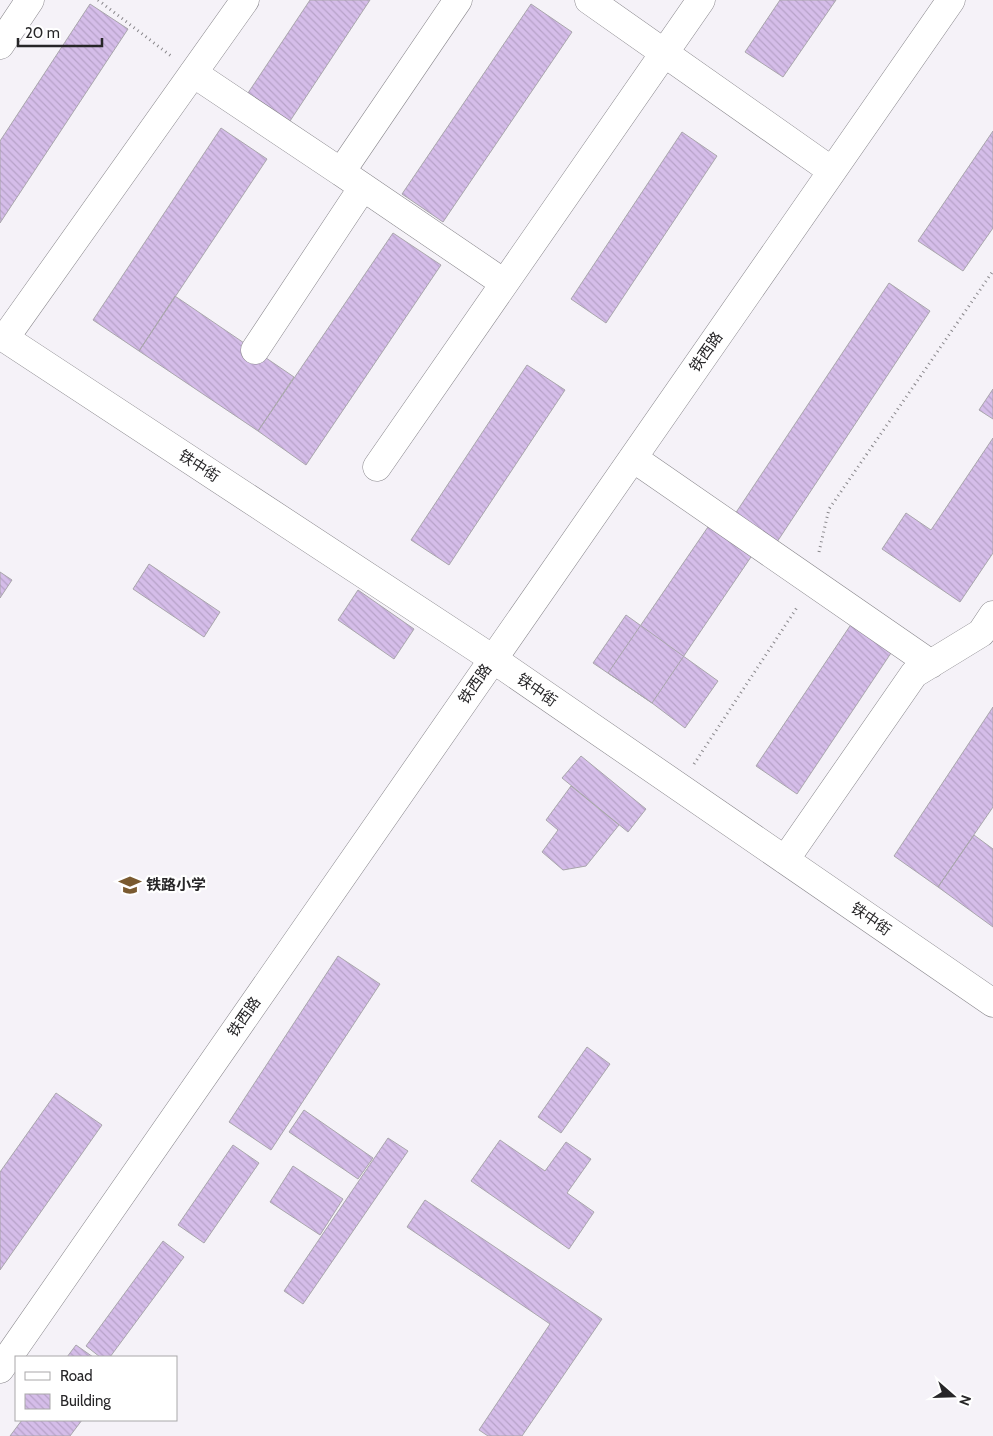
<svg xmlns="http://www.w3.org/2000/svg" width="993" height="1436" font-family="Cabin,'Noto Sans SC',sans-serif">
  <defs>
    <pattern id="building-back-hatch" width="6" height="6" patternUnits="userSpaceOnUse" patternTransform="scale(1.25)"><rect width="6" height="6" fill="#d5bde9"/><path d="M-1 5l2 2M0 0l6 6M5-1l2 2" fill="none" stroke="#b7a2c8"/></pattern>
  </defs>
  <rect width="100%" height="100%" fill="#f5f2f8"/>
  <path fill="url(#building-back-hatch)" stroke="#a9a6ac" d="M310,0H370L290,121L248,93Z
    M780,0H836L783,77L745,52Z
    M90,4L128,29L0,223V141Z
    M531,4L572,32L443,222L402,194Z
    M221,128L267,159L139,351L93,320Z
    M993,131V228L963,271L918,241Z
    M682,132L717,156L606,323L571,299Z
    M393,233L441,265L306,465L258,431Z
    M889,283L930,311L777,542L735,514Z
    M175,296L294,377L258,431L139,351Z
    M527,365L565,390L449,565L411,540Z
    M993,389V419L979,410Z
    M993,438V553L960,602L882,549L906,513L931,530Z
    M710,524L753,554L652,703L608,673Z
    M149,564L220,612L204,637L133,589Z
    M0,572L12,580L0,598Z
    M358,590L414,629L394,659L338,620Z
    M858,614L899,641L797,794L756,766Z
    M626,615L718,681L685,728L652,703L593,663Z
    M993,707V807L938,887L894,856Z
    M581,756L646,809L628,832L562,778Z
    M571,786L619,825L586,866L563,870L542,852L558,830L546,820Z
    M974,835L993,849V927L938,887Z
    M338,956L380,984L271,1150L229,1122Z
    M587,1047L610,1064L561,1133L538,1117Z
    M56,1093L102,1125L0,1270V1172Z
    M304,1110L373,1158L358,1179L289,1132Z
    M388,1138L408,1151L303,1304L284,1291Z
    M500,1140L545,1171L566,1142L591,1159L567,1193L594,1212L569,1249L471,1181Z
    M233,1145L259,1163L204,1243L178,1225Z
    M293,1166L343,1199L320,1235L270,1202Z
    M425,1200L602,1319L522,1436H488L479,1430L550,1324L407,1227Z
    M163,1241L184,1257L110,1357H100L86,1346Z
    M76,1345L93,1357H67Z
    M22,1420H82L70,1436H10Z"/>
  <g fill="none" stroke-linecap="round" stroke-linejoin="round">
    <g stroke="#88868b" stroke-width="29">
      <path id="minor" d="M458,0L341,172L504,283
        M589,0L832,171
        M0,45L30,0
        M193,73L341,172
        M0,335L493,659L993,1003
        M5,338L245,0
        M255,350L363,187
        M633,458L931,664
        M377,467L701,0
        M785,860L914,674L981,633L993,615
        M0,1369L951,0"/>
    </g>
    <path stroke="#89878b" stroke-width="3" stroke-dasharray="1 4" stroke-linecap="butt" d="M98,0L171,56
      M819,552L829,509L993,271
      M694,764L798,606"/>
    <use href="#minor" stroke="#fff" stroke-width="28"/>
  </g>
  <defs>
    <g id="school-bare" transform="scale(1.725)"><path d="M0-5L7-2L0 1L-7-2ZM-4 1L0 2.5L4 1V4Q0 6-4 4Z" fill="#7a5a30" stroke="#fff" stroke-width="2.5" paint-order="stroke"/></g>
  </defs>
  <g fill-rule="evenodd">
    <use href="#school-bare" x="130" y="885"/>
  </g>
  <g text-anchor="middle" stroke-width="4.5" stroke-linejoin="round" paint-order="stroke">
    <g font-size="15" fill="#272628" stroke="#fff">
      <text transform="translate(706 352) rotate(-55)" y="5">铁西路</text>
      <text transform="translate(199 466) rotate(33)" y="5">铁中街</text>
      <text transform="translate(475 684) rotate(-55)" y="5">铁西路</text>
      <text transform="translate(537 690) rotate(35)" y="5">铁中街</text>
      <text transform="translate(871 919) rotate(35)" y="5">铁中街</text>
      <text transform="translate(244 1017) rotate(-55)" y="5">铁西路</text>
    </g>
    <g font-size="15" font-weight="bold" fill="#272628" stroke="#fff" text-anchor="start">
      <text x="146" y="890">铁路小学</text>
    </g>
  </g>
  <rect x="15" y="1356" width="162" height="65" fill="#ffffff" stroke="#a9a8a9"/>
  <rect x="25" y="1372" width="25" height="8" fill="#ffffff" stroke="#a9a8a9"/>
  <text x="60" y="1381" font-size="15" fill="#272628">Road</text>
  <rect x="25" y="1394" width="25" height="15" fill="url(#building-back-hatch)" stroke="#a9a8a9"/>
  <text x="60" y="1406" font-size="15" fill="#272628">Building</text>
  <g transform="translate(953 1396) rotate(110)" stroke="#ffffff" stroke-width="4" paint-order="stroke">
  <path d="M0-4L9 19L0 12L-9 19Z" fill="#272628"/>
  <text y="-8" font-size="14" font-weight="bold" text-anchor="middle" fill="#272628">N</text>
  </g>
  <path d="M18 38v8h84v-8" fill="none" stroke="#272628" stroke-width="2.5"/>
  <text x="25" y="38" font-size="15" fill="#272628" stroke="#ffffff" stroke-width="4" paint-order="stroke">20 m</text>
</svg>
